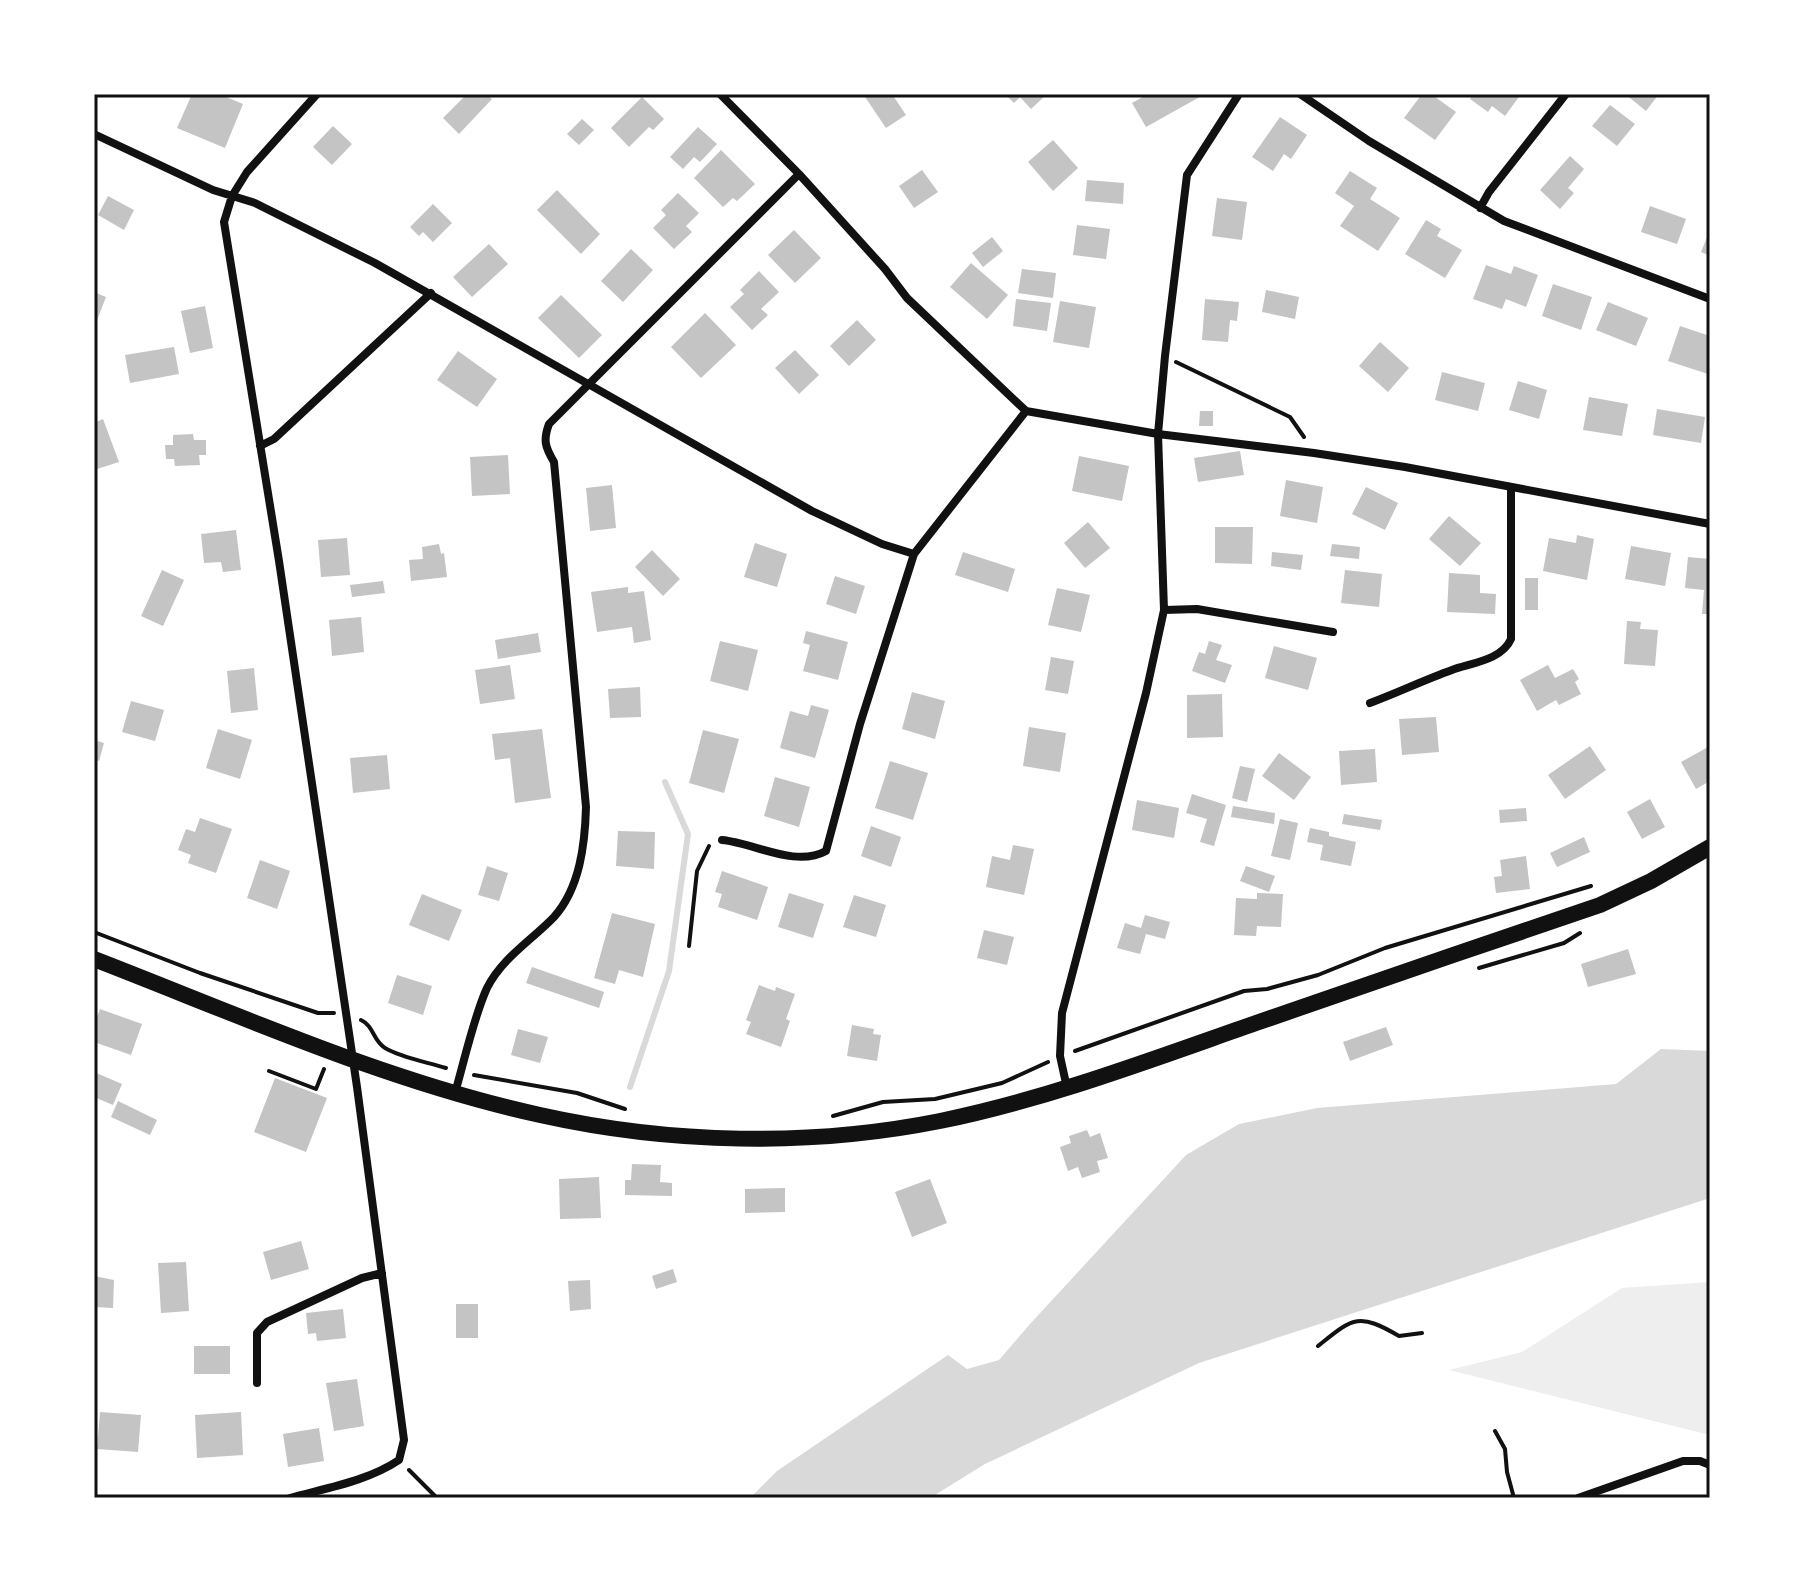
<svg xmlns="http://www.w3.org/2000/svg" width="1804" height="1592" font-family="Barlow,sans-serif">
  <rect width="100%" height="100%" fill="#fff"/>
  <path fill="#eee" d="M1710,1282V1435L1449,1370L1522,1352L1622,1288Z"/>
  <path fill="#d9d9d9" d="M1661,1049L1710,1051V1198L1199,1363L985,1464L930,1498H750L777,1471L948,1355L967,1369L999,1360L1030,1324L1186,1155L1239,1124L1317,1108L1616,1084Z"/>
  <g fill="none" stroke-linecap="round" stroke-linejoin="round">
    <path stroke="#d9d9d9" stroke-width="6" d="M630,1087L669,971L688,834L665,782"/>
  </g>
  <path fill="#c4c4c4" d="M192,94H219L243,104L225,148L177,128Z
    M467,94H486L492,99L459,134L443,118Z
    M863,94H892L906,115L886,128Z
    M1005,94H1047L1031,109L1020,97L1014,103Z
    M1148,94H1205L1146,127L1132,103Z
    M1422,94H1431L1456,112L1435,140L1404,118Z
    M1473,94H1521L1505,116L1492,106L1488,112L1470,99Z
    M1625,94H1659L1646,111Z
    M642,97L664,119L653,130L649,127L629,147L611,128Z
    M1610,105L1635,124L1617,146L1592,126Z
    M1280,117L1307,135L1291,159L1284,154L1273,171L1252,157Z
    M582,119L594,130L579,145L567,134Z
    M333,126L352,144L332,165L313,147Z
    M698,127L717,144L700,162L694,157L683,169L670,157Z
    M1053,140L1078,168L1053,191L1028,162Z
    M721,150L755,184L737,201L733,198L723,207L694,178Z
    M1570,156L1584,169L1568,188L1574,193L1560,209L1540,190Z
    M922,170L938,192L914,208L899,186Z
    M1350,171L1377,188L1370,199L1400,218L1378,251L1340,226L1354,206L1335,193Z
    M1087,180L1124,183L1123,204L1085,201Z
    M557,190L600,234L581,254L537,210Z
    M678,193L699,213L686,226L692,232L674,249L653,228L666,215L661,210Z
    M108,196L134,210L124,230L98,215Z
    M1217,198L1247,202L1242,240L1212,236Z
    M433,204L452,223L433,242L423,232L419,236L410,227Z
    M1650,206L1686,219L1677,244L1641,232Z
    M1426,220L1441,229L1437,236L1462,250L1445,278L1405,254Z
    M1077,225L1110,229L1106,259L1073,255Z
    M794,230L821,258L795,283L768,255Z
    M1710,230V256L1701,252Z
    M992,237L1003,251L983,267L972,253Z
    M489,244L508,264L472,297L453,277Z
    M631,249L653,270L623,302L601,281Z
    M971,263L1008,295L987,319L950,287Z
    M1486,265L1511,274L1514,266L1538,275L1526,307L1506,299L1502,309L1473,299Z
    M1022,269L1056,273L1053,298L1018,293Z
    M759,271L779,292L761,309L768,315L752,330L730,307L744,294L740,290Z
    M1553,284L1592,297L1581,330L1542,316Z
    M1266,290L1299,297L1295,319L1262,312Z
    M94,292L106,297L94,328Z
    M561,295L602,335L579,358L538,318Z
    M1016,299L1051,303L1047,331L1013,326Z
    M1205,299L1239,302L1237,321L1230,320L1228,342L1202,340Z
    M1060,301L1096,307L1089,348L1053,342Z
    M1608,302L1648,318L1636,346L1596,330Z
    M205,306L213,348L190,353L181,311Z
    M705,313L736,345L701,378L671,347Z
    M857,320L876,340L849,366L830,346Z
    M1680,326L1710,336L1708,374L1668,361Z
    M1380,342L1409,368L1388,392L1359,366Z
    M174,347L179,374L130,383L125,355Z
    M795,350L819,375L799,394L775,368Z
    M458,351L497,379L477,407L437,380Z
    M1442,372L1485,383L1478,411L1435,400Z
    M1518,381L1547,390L1539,419L1509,410Z
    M1589,397L1628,404L1622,436L1583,430Z
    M1657,409L1705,417L1701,443L1653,435Z
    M1200,411H1213V426H1199Z
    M103,419L119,462L94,470V423Z
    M193,434L194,440H206V455H199L200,465L175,466L174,459H166L165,445H173V435Z
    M1240,451L1244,475L1198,482L1194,458Z
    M508,455L510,494L472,496L470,457Z
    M1079,456L1129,466L1122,501L1072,491Z
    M1286,480L1323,487L1317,523L1280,516Z
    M612,485L616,528L590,531L586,488Z
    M1366,487L1398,503L1385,530L1352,514Z
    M1449,516L1481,543L1460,566L1429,539Z
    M1088,522L1110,548L1085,568L1064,543Z
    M1215,527H1253L1252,564L1215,563Z
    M236,530L241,570L223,572L221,562L204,563L201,534Z
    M1577,535L1594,539L1587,580L1543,571L1549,538L1576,543Z
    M347,538L350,575L321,577L318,540Z
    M755,543L787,554L777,587L744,577Z
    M439,544L441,554L444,553L447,577L411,581L409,560L423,559L422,547Z
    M1332,544L1360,547L1359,559L1330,556Z
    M1631,546L1671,553L1665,586L1625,579Z
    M652,550L680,579L663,596L635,567Z
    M963,552L1015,569L1008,592L955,575Z
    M1272,552L1303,555L1301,570L1271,566Z
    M1688,557L1710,559V614H1702L1704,590L1685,588Z
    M162,570L184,580L163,626L141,616Z
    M1345,570L1382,574L1379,607L1341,603Z
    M1449,573L1480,575V593L1496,594L1495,614L1447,612Z
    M835,576L865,586L856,614L826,604Z
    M1525,578H1538V610H1525Z
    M383,581L385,593L352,597L350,585Z
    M628,587V593L644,591L651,640L634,643L632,627L597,632L591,592Z
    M1057,588L1090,595L1081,632L1048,625Z
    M361,617L364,652L332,656L329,620Z
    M1627,621L1641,622L1640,629L1658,630L1655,666L1624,664Z
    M806,631L848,642L838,680L803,671L810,645L803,643Z
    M538,633L541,652L498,659L495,640Z
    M720,641L758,650L748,691L710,681Z
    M1209,641L1222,645L1216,660L1232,665L1225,683L1192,671L1199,652L1205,654Z
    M1274,646L1317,658L1308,690L1265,678Z
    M1051,657L1074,661L1068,694L1045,690Z
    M510,665L515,699L480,704L475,670Z
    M1548,665L1555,678L1573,669L1579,679L1575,682L1581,694L1559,705L1556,700L1537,711L1520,680Z
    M254,668L258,710L231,713L227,671Z
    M640,687L641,717L610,718L608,689Z
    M912,692L945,701L935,739L902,729Z
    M1222,694L1223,737L1187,738V695Z
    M131,701L164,710L155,741L122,732Z
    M811,705L829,710L815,758L780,748L790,711L808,716Z
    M1436,717L1439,752L1402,755L1399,719Z
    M1029,727L1066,733L1060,772L1023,766Z
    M218,729L252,740L240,779L206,768Z
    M542,729L551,798L515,803L510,758L495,760L492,734Z
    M703,730L739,739L724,793L689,783Z
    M94,740L104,743L99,761L94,759Z
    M1590,746L1606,770L1565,799L1548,775Z
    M1710,746V781L1696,789L1681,762Z
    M1375,749L1377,782L1341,785L1339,751Z
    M1279,753L1311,777L1294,800L1262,776Z
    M387,755L390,789L353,793L350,758Z
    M890,761L928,773L913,820L875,808Z
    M1240,766L1255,769L1247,802L1232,798Z
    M775,777L810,787L799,827L764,816Z
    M1192,794L1226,805L1214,846L1200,842L1207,819L1186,813Z
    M1650,799L1665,827L1642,839L1627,812Z
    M1137,800L1179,808L1174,838L1132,830Z
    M1233,806L1275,813L1274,824L1231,817Z
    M1526,808L1527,821L1500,823L1499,810Z
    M1344,814L1382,820L1380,830L1342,824Z
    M200,818L232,829L216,873L188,863L191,855L178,850L186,829L195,832Z
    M1280,819L1298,823L1290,860L1271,856Z
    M871,826L901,837L891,867L861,856Z
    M1310,828L1329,832V836L1356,842L1351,866L1320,860L1323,845L1307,842Z
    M618,831L655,832L654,869L616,866Z
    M1584,837L1590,852L1557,867L1550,853Z
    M1013,845L1034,849L1024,895L986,887L992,856L1010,860Z
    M1526,856L1530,889L1496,893L1494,877L1502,876L1500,860Z
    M260,860L290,871L277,909L247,898Z
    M487,866L508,873L499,901L478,895Z
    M1246,866L1275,876L1269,892L1240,881Z
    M722,871L768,887L757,920L718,907L722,894L715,892Z
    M789,893L824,904L813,938L778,927Z
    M1257,893L1283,894L1281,927L1257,926L1256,936L1234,935L1236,898L1257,899Z
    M422,894L462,910L449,941L409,925Z
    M854,895L886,905L876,937L843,927Z
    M612,913L655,924L643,977L619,970L615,984L594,978Z
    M1145,915L1170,922L1165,939L1146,934L1140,954L1117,948L1125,923L1141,928Z
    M984,930L1014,937L1007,965L977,958Z
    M1628,949L1636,974L1588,987L1581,964Z
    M532,967L604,992L599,1008L526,983Z
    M397,975L432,986L423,1015L388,1003Z
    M759,985L775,991L776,987L795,994L786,1019L790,1021L781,1047L746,1034L751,1022L746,1020Z
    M100,1009L142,1024L131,1055L94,1042V1025Z
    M852,1025L874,1029L873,1034L881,1035L877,1061L847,1056Z
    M1386,1027L1393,1045L1350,1061L1343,1042Z
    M518,1029L548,1037L540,1063L511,1055Z
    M94,1072L122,1084L113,1105L94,1097Z
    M275,1078L327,1098L306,1152L254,1132Z
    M118,1101L157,1120L150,1135L111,1117Z
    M1087,1130L1090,1137L1100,1133L1108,1158L1097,1161L1100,1172L1082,1178L1078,1167L1068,1171L1060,1147L1071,1143L1069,1136Z
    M632,1164L661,1165L660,1182L672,1183V1196L625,1195V1180H631Z
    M599,1177L601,1218L560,1219L559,1179Z
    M930,1179L947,1223L912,1237L895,1192Z
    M785,1188V1212L745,1213V1189Z
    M301,1241L309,1269L271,1280L263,1252Z
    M186,1262L189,1311L161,1313L158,1263Z
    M673,1269L677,1282L656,1289L652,1276Z
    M94,1276L114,1280L113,1308L94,1307Z
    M590,1280L591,1309L570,1311L568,1281Z
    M456,1304H478V1338H456Z
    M343,1309L346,1338L317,1341L316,1333L308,1334L306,1313Z
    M194,1346H230V1374H194Z
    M357,1379L364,1426L334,1431L326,1383Z
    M100,1412L141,1415L138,1452L97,1449Z
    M241,1412L243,1455L197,1458L195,1415Z
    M319,1428L324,1461L288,1467L283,1434Z"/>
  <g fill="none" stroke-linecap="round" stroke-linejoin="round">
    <path stroke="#111" stroke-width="4" d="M1176,362L1290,417L1304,437
      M94,932L200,973L318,1013H334
      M689,946L697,871L709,846
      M1479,968L1564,943L1580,933
      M361,1020C374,1026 373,1041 385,1048C402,1058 427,1062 446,1068
      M1075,1051L1244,991L1267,989L1318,975L1385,948L1591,886
      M269,1071L316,1089L324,1069
      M474,1075L577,1093L625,1109
      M833,1116L883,1102L935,1099L1002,1083L1048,1062
      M1318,1346C1353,1318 1358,1312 1399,1336L1422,1333
      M1495,1431L1505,1449L1507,1472L1514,1498
      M409,1470L436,1497"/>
    <path stroke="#111" stroke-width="8" d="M720,94L799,174L885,269L907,298L1026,411L1158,434L1314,453L1405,467L1710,524
      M1300,94L1369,141L1504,221L1710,299
      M94,134L213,190L255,203L375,263L812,511L882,544L914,554
      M1480,208L1489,192L1566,94
      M260,446L274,439L431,293
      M1164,610L1197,609L1333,632
      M1370,703C1397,693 1424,680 1452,670C1471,663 1502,660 1511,639V489
      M722,840C755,843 795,868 826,851L860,724L914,554L1026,411
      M1067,1088L1060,1056L1062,1013L1146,693L1164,610L1158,434L1165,356L1187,175L1239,94
      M455,1093C464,1062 474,1016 487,988C502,958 532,940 554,917C580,888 585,844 586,807L554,462C545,447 543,440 549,424L799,174
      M257,1383V1333L267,1322L362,1278L382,1273
      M290,1498C326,1488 368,1481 399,1460L404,1440L357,1087L279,561L224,222L232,196L247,172L317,94
      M1578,1498L1683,1461H1700L1710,1465"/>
    <path stroke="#111" stroke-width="16" d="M94,959C239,1015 388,1082 540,1115C670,1144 810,1147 940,1121C1048,1099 1153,1059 1256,1023C1371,983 1485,944 1600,905L1651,881L1710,847"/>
  </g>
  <rect width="1804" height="1592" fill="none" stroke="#ffffff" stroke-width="192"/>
  <rect x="96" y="96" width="1612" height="1400" fill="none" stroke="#111" stroke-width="3"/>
</svg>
